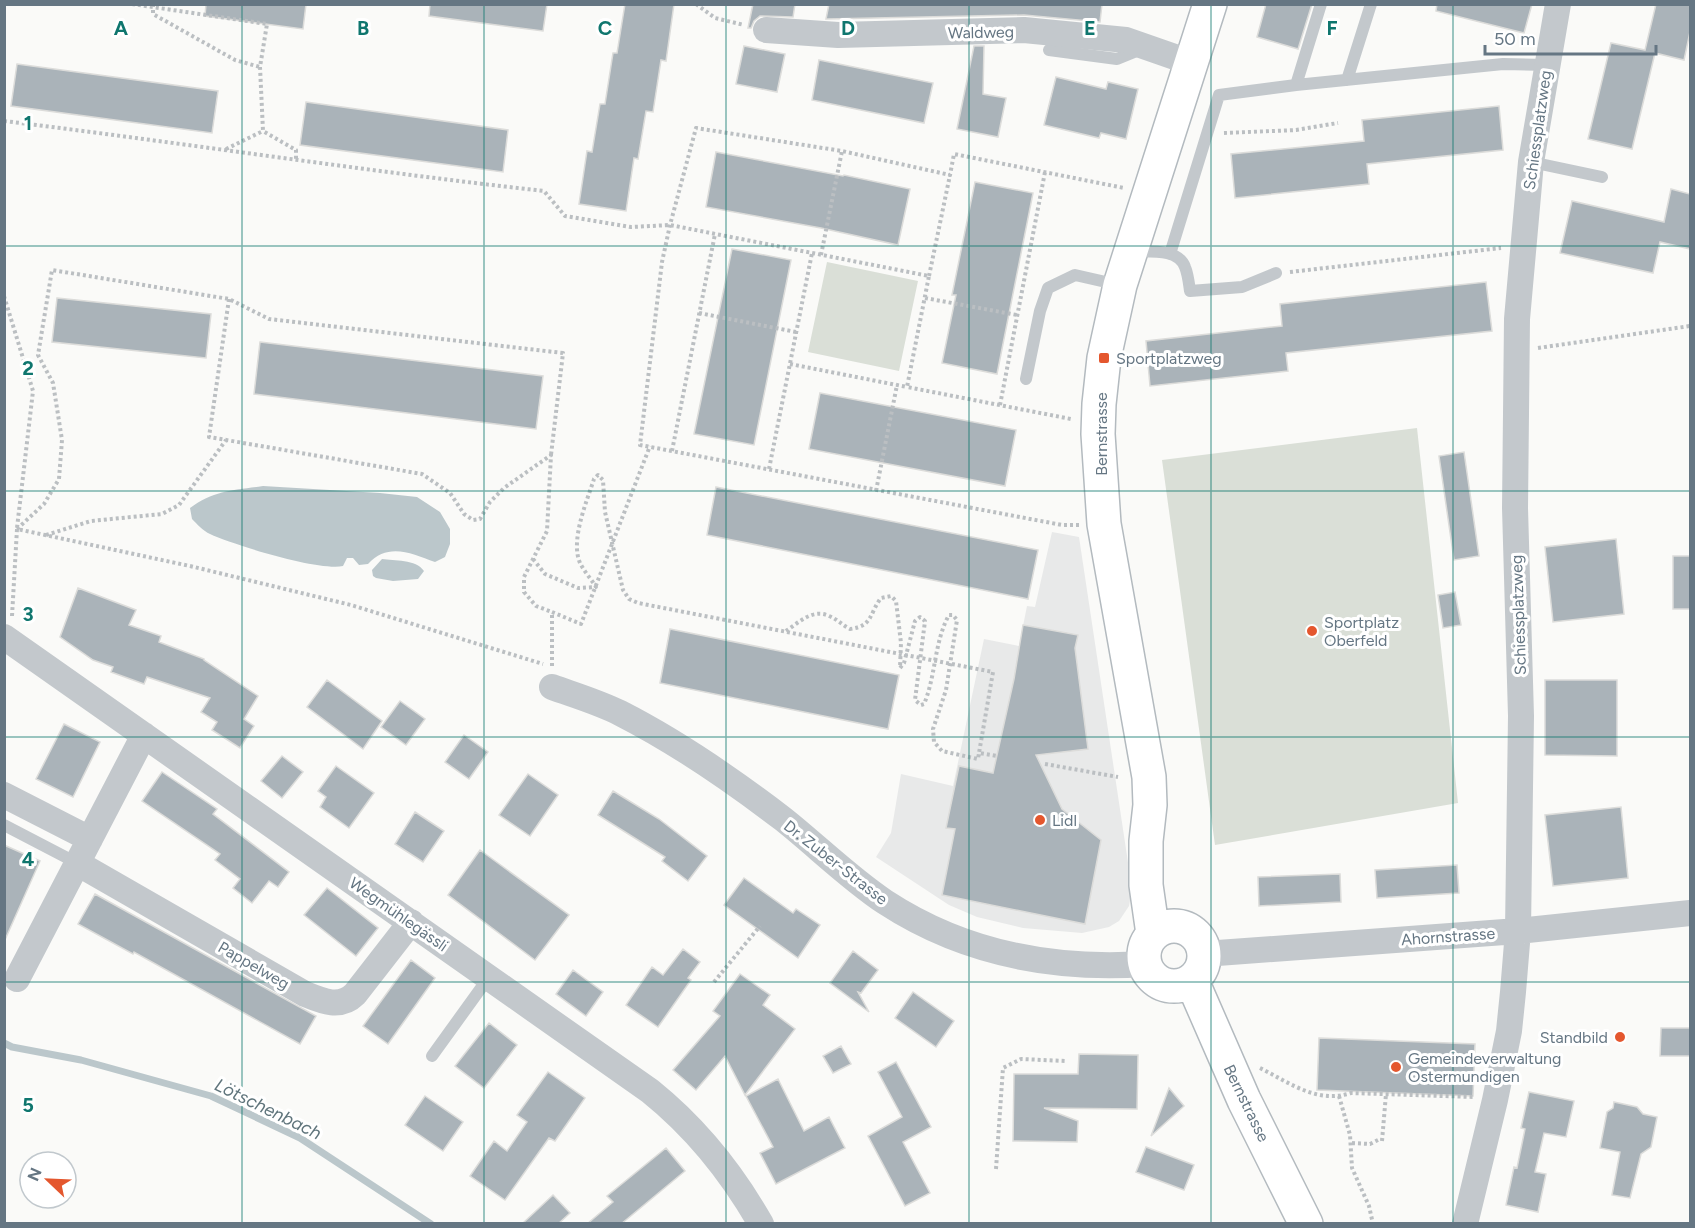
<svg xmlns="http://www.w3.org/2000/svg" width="1695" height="1228" font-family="Figtree,sans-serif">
  <rect width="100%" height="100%" fill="#fafaf8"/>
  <path fill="#e8e9e9" d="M1052,532L1079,537L1132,889L1129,906L1119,921L1109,927L1082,933L1023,928L977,917L949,905L876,857L891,833L901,774L953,786L984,639L1019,646L1027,606L1035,607Z"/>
  <path fill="#dadfd7" d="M827,262L918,281L899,371L808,352Z
    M1417,428L1458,803L1215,845L1162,460Z"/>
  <path fill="#bbc7cb" d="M263,486L380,493L417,497L440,512L450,529V544L445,557L435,562C411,553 388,542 368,564L359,565L353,558H347L343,566C318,571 234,545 210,534C203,531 197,524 192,519L190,508C214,490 235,490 263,486Z
    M382,559C394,561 416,559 424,571L418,579L393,581L376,578L373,576L372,570Z"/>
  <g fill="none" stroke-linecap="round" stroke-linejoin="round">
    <path stroke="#bbc7cb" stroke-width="7" d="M4,1043L12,1047L81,1060L211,1096L300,1138L431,1224"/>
  </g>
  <path fill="#aab3b9" stroke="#dcdcda" stroke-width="1.5" d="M206,4H306L303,29L205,16Z
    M430,4H547L543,31L429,16Z
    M625,4H674L666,61L661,60L653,112L646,111L638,159L634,158L626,211L579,204L587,151L592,152L600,104H605L613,53H617Z
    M753,4H795L793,17L760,16L754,21L751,28H748Z
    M829,4H1102L1100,22L1024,15L826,19Z
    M1266,4H1312L1298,49L1257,37Z
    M1437,4H1532L1524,33L1436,11Z
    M1656,4H1690V32L1684,60L1655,53L1632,149L1588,139L1611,43L1645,50Z
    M744,46L785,54L777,92L736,84Z
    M974,46H984L983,94L1006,98L998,137L957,129Z
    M819,60L933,83L924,123L812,100Z
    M17,64L218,91L212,133L11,106Z
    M1056,77L1106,89L1108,82L1138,89L1126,139L1101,133L1099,138L1044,125Z
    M306,102L508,130L503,172L300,145Z
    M1499,106L1503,150L1367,164L1369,184L1235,198L1231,154L1364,141L1362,120Z
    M716,152L843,176L844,175L910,189L898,245L821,228L706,207Z
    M975,182L1033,193L997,374L942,363L956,295H952Z
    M1671,189L1690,194V249L1660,242L1653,273L1560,253L1572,201L1664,222Z
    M732,249L791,260L754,445L694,434Z
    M1486,282L1492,331L1286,353L1288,371L1150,386L1146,341L1282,326L1280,304Z
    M57,298L211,314L206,358L52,342Z
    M260,342L543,376L536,429L254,394Z
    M820,393L1016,430L1005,486L809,449Z
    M1464,452L1479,556L1454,560L1439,456Z
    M716,487L1038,550L1028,599L707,535Z
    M1616,539L1624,614L1553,622L1545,547Z
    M1673,556H1690V609H1673Z
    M78,588L136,610L129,625L161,636L159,642L204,659V660L258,696L244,719L254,726L240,748L212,730L217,722L201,712L210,698L147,677L144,684L111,672L113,667L93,660L60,637Z
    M1455,592L1461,625L1443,628L1438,595Z
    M1023,625L1078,635L1075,648L1088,749L1036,755L1062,809L1101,840L1085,924L942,895L955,829L946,828L959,766L993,773L1014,679Z
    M670,629L899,675L888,729L660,683Z
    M327,680L382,721L363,749L307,707Z
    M1545,680H1617V756L1545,755Z
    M400,701L425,719L406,745L381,727Z
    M64,724L100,742L73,797L36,779Z
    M464,735L488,752L469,779L445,762Z
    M282,756L303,772L282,798L261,781Z
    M336,766L374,793L349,828L320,807L326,797L318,791Z
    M162,772L217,809L213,814L289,872L278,887L269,881L252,903L233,888L240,879L215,860L220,854L142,801Z
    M528,774L558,795L530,836L499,815Z
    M613,791L659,819L707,856L688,881L662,861L665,857L598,815Z
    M1621,807L1628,878L1553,886L1545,815Z
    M415,812L444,831L423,862L395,844Z
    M4,845L40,861L4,942Z
    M480,850L569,915L535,960L448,895Z
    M1457,865L1459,893L1377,898L1375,870Z
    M1340,874L1341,902L1259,906L1258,877Z
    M744,878L793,913L796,909L820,925L798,958L724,905Z
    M327,888L378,928L356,956L304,915Z
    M95,894L316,1016L300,1044L134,952L133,954L78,924Z
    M683,949L700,962L688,978L691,980L658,1027L626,1005L652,967L663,975Z
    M853,951L878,970L861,993L858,992L869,1012L830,983Z
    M411,960L435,978L388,1044L363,1026Z
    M573,970L603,992L586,1016L556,994Z
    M740,974L770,995L763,1005L795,1029L745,1095L725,1056L696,1090L673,1070L720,1016L713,1011Z
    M913,992L954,1021L936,1047L895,1018Z
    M489,1023L517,1045L484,1088L455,1066Z
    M1661,1028H1690V1056H1660Z
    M1319,1038L1475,1044L1473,1096L1317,1090Z
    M841,1046L851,1064L833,1073L823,1056Z
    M1079,1054L1138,1055L1137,1109L1044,1108L1078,1121L1077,1142L1013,1141L1014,1074H1078Z
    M896,1062L931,1127L903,1142L930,1193L905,1206L868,1136L902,1117L878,1072Z
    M548,1072L585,1098L555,1141L549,1138L505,1200L470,1176L494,1141L507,1151L527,1122L517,1115Z
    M778,1079L804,1131L829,1117L845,1148L776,1184L760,1153L773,1147L746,1096Z
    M1169,1088L1184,1106L1151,1136Z
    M1529,1092L1574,1101L1566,1137L1544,1133L1535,1172L1546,1174L1538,1212L1506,1205L1514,1167L1517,1168L1525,1129L1521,1128Z
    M425,1096L463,1122L443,1151L405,1125Z
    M1614,1102L1637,1107L1643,1114L1657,1117L1651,1147L1641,1154L1630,1198L1612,1195L1620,1152L1600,1148L1607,1112L1613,1108Z
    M1146,1147L1194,1165L1184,1190L1136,1172Z
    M666,1148L685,1171L621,1224H587L613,1202L607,1196Z
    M553,1195L570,1213L558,1224H522Z"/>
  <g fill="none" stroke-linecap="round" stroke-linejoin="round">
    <g stroke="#b3babf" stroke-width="36">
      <path id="secondary" d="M1144 956a30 30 0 1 1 60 0a30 30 0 1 1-60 0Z
        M1153,934L1146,885V841L1150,805L1149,777L1104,524L1098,434L1099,404L1104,358L1120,285L1210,4
        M1192,981L1244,1100L1306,1224"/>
    </g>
    <path stroke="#bbbfc2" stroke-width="4" stroke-dasharray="3 3" stroke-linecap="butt" d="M132,4L267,24L260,67L263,131L296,150V160
      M153,4V14L235,60L260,67
      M696,4L715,18L744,25
      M4,121C184,143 364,171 544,191L565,216L631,227L670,225L929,276L907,387L1071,419
      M1224,133L1296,130L1338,123
      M226,149L263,131
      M821,255L842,151
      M1290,272L1501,248
      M929,276L950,175
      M4,296L33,391L17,528
      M925,298L1017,315
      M229,299L209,437L422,474L450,493L464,514L473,520L480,519L490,502L504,488L551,455L547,531L524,577V592L536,606L552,612
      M699,313L796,332
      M1538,348L1690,326
      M790,364L907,387
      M1000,405L1045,172
      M672,451L715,234
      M769,469L812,253
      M876,491L897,385
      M1079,525H1062L640,445L662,262L670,225L696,128L842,151L950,175L954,154L1124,188
      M17,529L44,504L59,479L62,440L53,383L38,355L52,270L229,299L269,319L563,353L551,455
      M46,535L91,521L162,514L179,505L226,440
      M533,559L545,574L578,588L596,587C591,579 584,571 580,563C570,540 587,501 594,479L598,475L603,480L605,512L623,590L629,599L638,603L993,672L979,753L997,756
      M12,616L17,529L190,566L351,605L543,664
      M786,631C798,623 813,608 829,616C837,619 842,625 850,629C873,626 869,614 881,598L891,596L896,601L901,643L900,668L904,663L915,621L920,617L925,621L915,700L921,705L924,704C936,676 934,642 949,615H953L957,620L946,690L933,729L934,742L942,751L978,759L979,753
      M552,666V612L581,624L650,446
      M1045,764L1118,777
      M714,982L760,926
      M1260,1068C1290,1083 1317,1104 1351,1093L1474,1097
      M1339,1096L1350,1135L1352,1168L1369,1206L1373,1224
      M1382,1141L1386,1094
      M1352,1143L1370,1144L1378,1140
      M996,1169L1003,1068L1021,1059L1065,1061"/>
    <path stroke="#c3c8cc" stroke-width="12" d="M1049,50L1117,59L1144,48
      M1347,80L1371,4
      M1296,85L1321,4
      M1531,162L1602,177
      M1132,251C1149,252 1178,248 1185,267C1188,274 1189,284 1190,291L1242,287L1276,273
      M1170,254L1219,95L1296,85L1503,64L1547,65
      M1026,379L1040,311L1048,288L1075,275L1119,285
      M4,825L77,863
      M432,1056L489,977"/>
    <path stroke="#c3c8cc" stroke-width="26" d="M766,30L838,35L1024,30L1126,40L1192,63
      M4,637L650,1091C696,1128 732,1173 761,1224
      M552,687C574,695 598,702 620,713C677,742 732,780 783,819C817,846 849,878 885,902C963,953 1053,970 1145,964
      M4,795L90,839
      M77,863L305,994C322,1001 340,1009 355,994L411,922
      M1204,954L1518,931L1690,913
      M17,979L144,735
      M1465,1224L1495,1100L1509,1031L1513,992L1518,931L1521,716L1515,508L1517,319L1531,162L1558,4"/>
    <use href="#secondary" stroke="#fff" stroke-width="33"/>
  </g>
  <path fill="none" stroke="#0f766e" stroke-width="1.5" stroke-opacity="0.55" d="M242,4V1224M484,4V1224M726,4V1224M969,4V1224M1211,4V1224M1453,4V1224M4,246H1690M4,491H1690M4,737H1690M4,982H1690"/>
  <g fill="#e4572e" stroke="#fff" stroke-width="2">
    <rect x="1098" y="352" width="12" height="12" rx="3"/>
    <circle cx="1312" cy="631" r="6"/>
    <circle cx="1040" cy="820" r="6"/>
    <circle cx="1620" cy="1037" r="6"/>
    <circle cx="1396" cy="1067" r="6"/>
  </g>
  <g text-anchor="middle" stroke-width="6" stroke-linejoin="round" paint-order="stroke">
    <g font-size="16" fill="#657683" stroke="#fff">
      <text transform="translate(981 32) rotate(-1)" y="6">Waldweg</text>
      <text transform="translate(1537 130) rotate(-82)" y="6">Schiessplatzweg</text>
      <text transform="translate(1101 434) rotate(-90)" y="6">Bernstrasse</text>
      <text transform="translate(1518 615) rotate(-92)" y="6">Schiessplatzweg</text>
      <text transform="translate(836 862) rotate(38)" y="6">Dr. Zuber-Strasse</text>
      <text transform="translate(399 914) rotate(35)" y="6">Wegmühlegässli</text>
      <text transform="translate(1448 936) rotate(-4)" y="6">Ahornstrasse</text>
      <text transform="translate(254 965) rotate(30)" y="6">Pappelweg</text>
      <text transform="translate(1247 1103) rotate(64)" y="6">Bernstrasse</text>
    </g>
    <g font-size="16" fill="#657683" stroke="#fff" text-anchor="start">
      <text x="1116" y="364">Sportplatzweg</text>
      <text x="1324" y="628">Sportplatz<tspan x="1324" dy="18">Oberfeld</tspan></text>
      <text x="1052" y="826">Lidl</text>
      <text x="1608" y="1043" text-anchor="end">Standbild</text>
      <text x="1408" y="1064">Gemeindeverwaltung<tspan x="1408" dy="18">Ostermundigen</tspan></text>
    </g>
    <g font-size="18" font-style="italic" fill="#60757c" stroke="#fff">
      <text transform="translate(268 1109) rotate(26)" y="6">Lötschenbach</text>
    </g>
  </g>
  <g font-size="20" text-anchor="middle" font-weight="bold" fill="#0f766e" stroke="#fff" stroke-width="6" stroke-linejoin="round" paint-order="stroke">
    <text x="121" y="35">A</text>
    <text x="363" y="35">B</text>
    <text x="605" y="35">C</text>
    <text x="848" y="35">D</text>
    <text x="1090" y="35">E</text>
    <text x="1332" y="35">F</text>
    <text x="28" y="130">1</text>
    <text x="28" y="375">2</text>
    <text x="28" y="621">3</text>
    <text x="28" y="866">4</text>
    <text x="28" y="1112">5</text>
  </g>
  <rect width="1695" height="1228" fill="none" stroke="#657683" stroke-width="12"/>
  <g transform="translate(48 1180) rotate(293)"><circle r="28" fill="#ffffff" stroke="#c1c8cd" stroke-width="1.5"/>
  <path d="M0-4.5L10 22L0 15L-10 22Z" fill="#e4572e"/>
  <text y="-9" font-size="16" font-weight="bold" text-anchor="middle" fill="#657683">N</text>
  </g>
  <path d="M1485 45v9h171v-9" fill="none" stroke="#657683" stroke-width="3"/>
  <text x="1494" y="45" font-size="18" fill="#657683" stroke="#ffffff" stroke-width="4.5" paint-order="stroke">50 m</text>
</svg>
